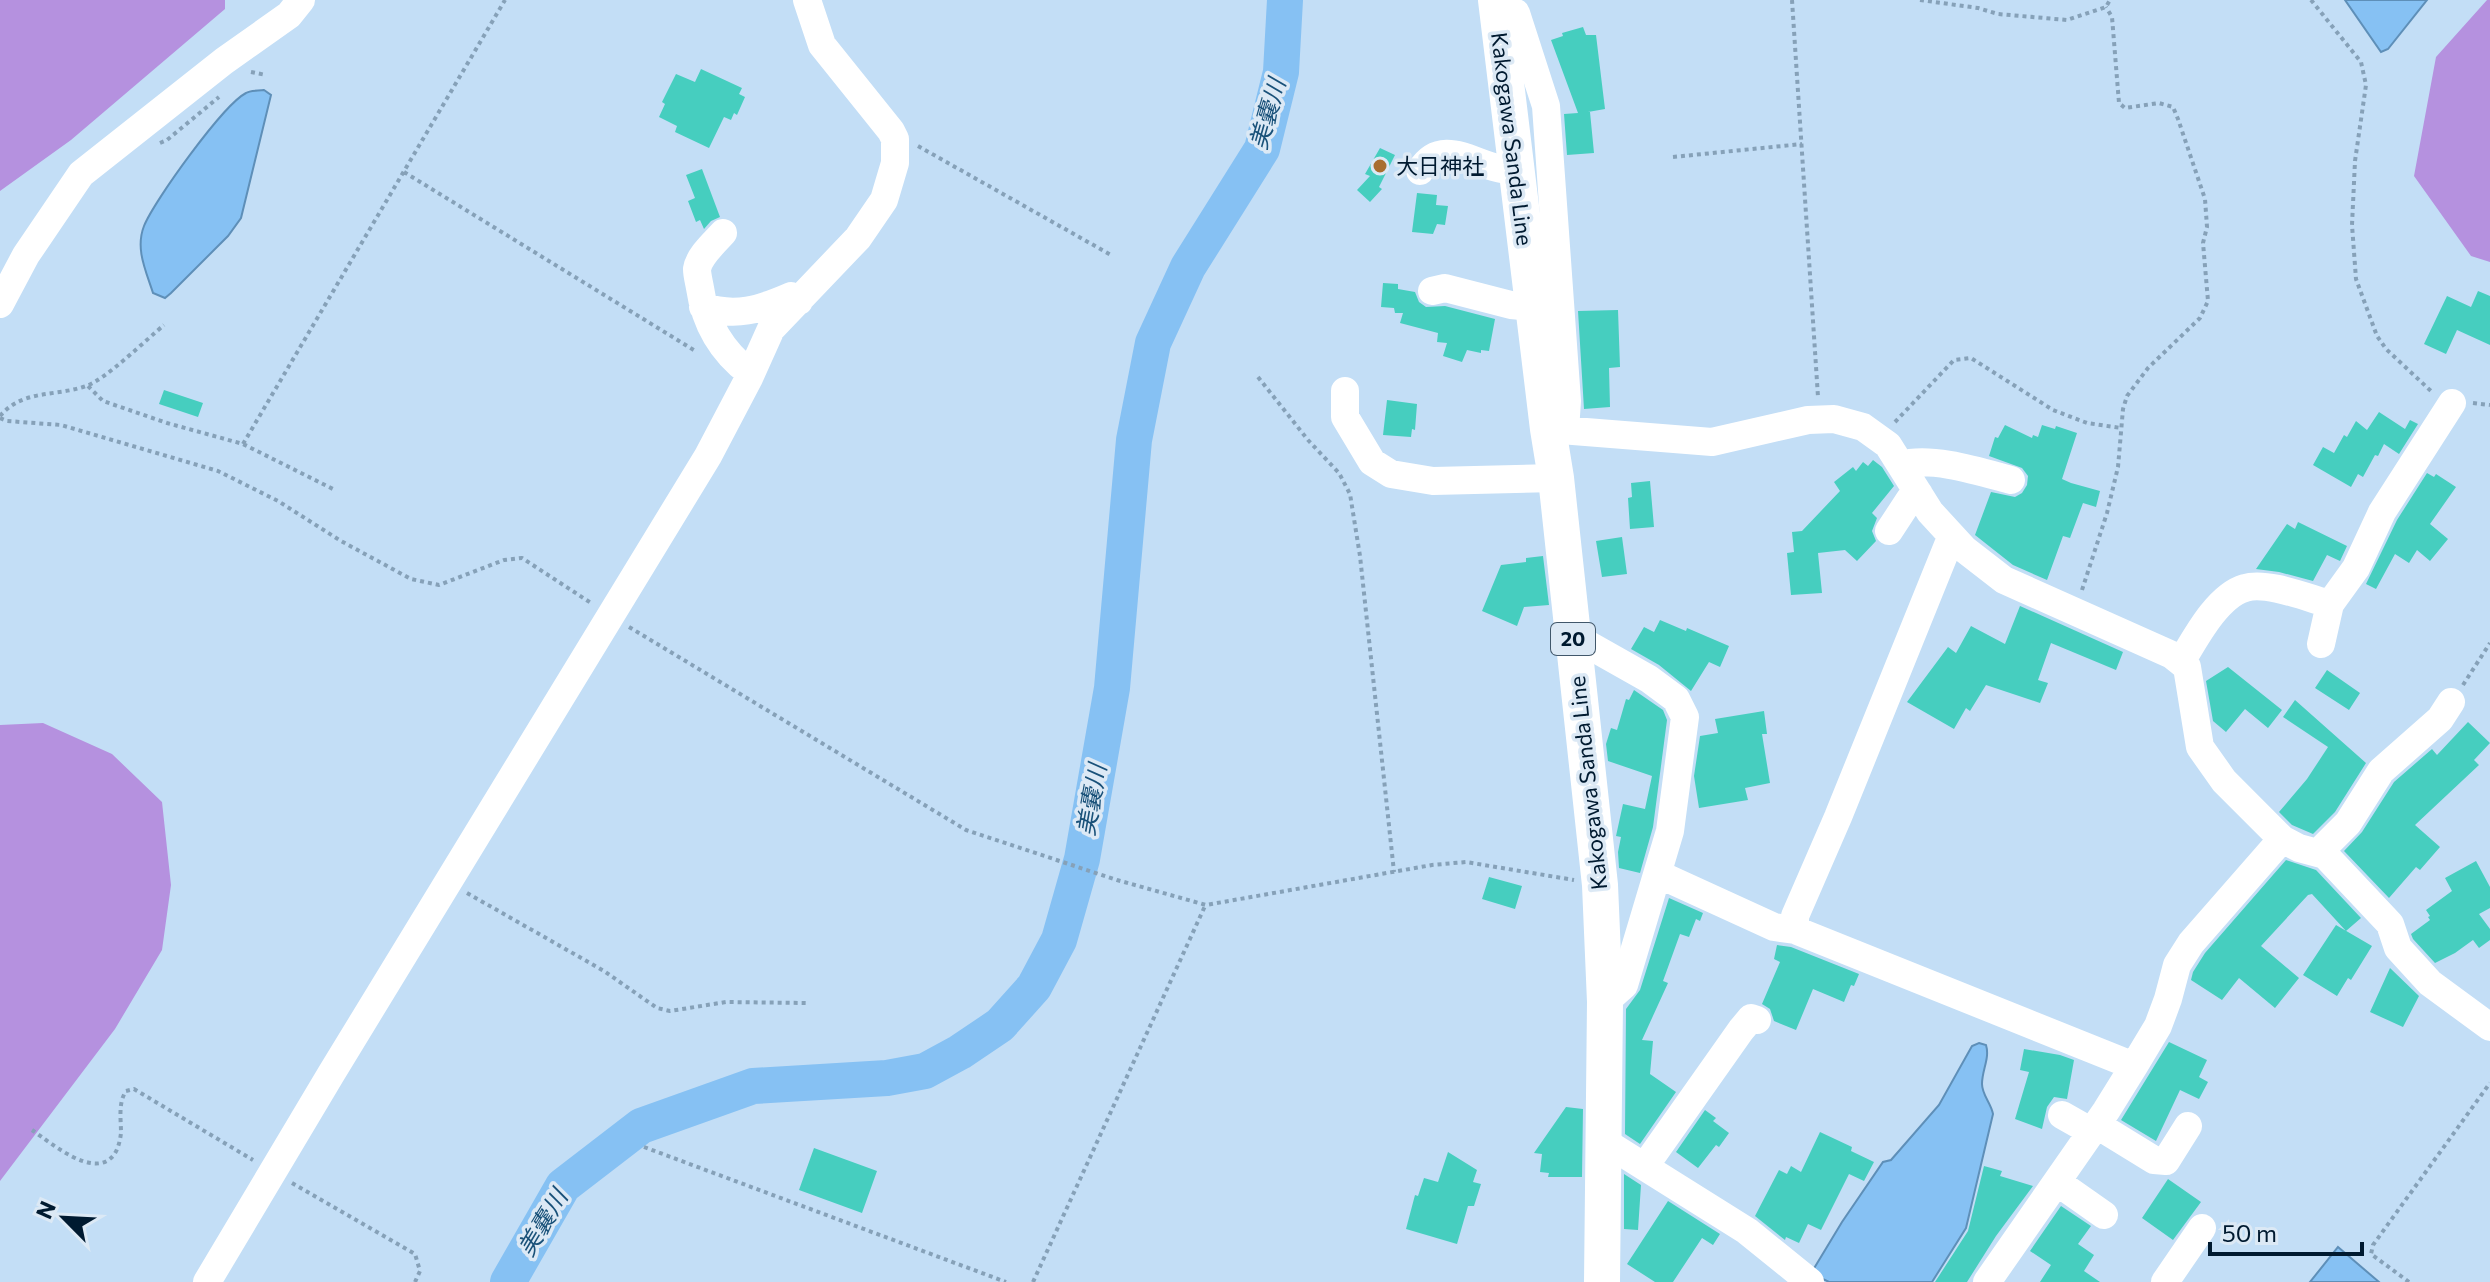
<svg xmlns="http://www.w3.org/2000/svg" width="2490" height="1282" font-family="Commissioner,'Noto Sans JP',sans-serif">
  <rect width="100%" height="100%" fill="#c3def6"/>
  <path fill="#b591df" d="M0,0H225V9L71,140L0,191Z
    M2487,0H2490V262L2471,256L2414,176L2436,57Z
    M43,723L112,754L162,802L171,885L162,950L115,1029L0,1181V725Z"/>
  <path fill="#86c1f3" stroke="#5e8fb8" stroke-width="2" d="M2345,0H2427L2388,49L2381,52Z
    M264,90L271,95L241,218L228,236L171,293L165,298L153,293C146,271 135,249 144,226C154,201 223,105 246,93C250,90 259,91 264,90Z
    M1979,1043L1986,1045C1990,1058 1982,1070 1982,1084C1982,1095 1991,1103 1993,1114L1966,1228L1932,1282H1829L1823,1279L1821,1282L1810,1275L1842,1222L1883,1162L1891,1160L1939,1105L1972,1046Z
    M2338,1247L2379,1282H2310Z"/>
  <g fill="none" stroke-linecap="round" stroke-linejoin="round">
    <path stroke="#86c1f3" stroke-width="36" d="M508,1282L563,1186L641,1126L753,1086L887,1078L925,1071L960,1052L1000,1025L1034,987L1059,940L1082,859L1112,688L1134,440L1153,343L1188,267L1262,149L1281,72L1285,0"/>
  </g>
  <path fill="#46cebf" d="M1583,27L1586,35H1596L1605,109L1588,112H1590L1594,153L1567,155L1564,114L1578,113L1551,40L1563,36L1562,33Z
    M701,69L742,88L739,94L745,97L737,115L734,113L731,120L724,117L709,148L675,132L677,126L659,117L665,104L662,102L676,74L695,82Z
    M1380,148L1395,155L1379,187L1382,189L1370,202L1357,190L1370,176L1365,174Z
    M702,169L720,217L711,221L704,229L700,220L696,222L688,201L695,198L686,175Z
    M1417,193L1437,195L1436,205L1448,206L1445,225L1437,224L1433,234L1412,232Z
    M1383,283L1398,284V289L1415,292L1419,302L1426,307L1445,306L1495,319L1489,351L1481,350V353L1467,350L1462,362L1443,356L1447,343L1437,342L1438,333L1400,323L1403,313H1395L1394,308L1381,307Z
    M2478,291L2490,296V345L2457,330L2446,354L2424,344L2447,296L2471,307Z
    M1618,310L1620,367L1609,368L1610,407L1584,409L1578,311Z
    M164,390L203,403L198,417L159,404Z
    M1387,400L1417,404L1415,430L1412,429L1411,437L1383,435Z
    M2379,412L2405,429L2410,420L2418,424L2399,454L2384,444L2378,456L2375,455L2363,477L2358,474L2351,487L2313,465L2323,447L2334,453L2344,435L2347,437L2356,421L2367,430Z
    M2005,425L2032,438L2033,435L2038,437L2042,425L2055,429L2056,426L2077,433L2062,479L2071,483L2100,491L2096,507L2083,503L2070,538L2063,536L2047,580L2013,565L1975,535L1991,492L2015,497L2022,493L2027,485L2028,476L2022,468L1989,456L1995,437L1998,438Z
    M1873,460L1882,467L1894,486L1872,513L1877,518L1872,531L1876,541L1857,561L1845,550L1818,553L1822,593L1791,595L1787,553L1794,552L1792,532L1802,531L1840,491L1834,482L1853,467L1856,471L1863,462L1868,466Z
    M2427,473L2434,477L2436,474L2456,487L2430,524L2448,539L2430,561L2417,550L2409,563L2395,554L2376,589L2366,584L2397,520Z
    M1650,481L1654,527L1630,529L1628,498L1632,497L1631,483Z
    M2298,522L2347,546L2340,561L2327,555L2313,581L2279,572L2256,569L2287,524L2295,529Z
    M1622,537L1627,574L1602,577L1596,541Z
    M1543,556L1549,605L1524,607L1517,626L1482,611L1501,565L1526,562V558Z
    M2020,606L2123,652L2116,670L2051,643L2038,680L2048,683L2040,703L1986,685L1970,711L1966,708L1954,729L1907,702L1948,647L1956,653L1971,626L2005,644Z
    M1660,620L1686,631L1687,628L1729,646L1720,667L1709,662L1691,691L1659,665L1631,649L1644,627L1654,632Z
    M2228,667L2282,710L2268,728L2245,709L2226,732L2213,721L2206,681Z
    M2327,670L2360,693L2349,710L2315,688Z
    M1634,690L1663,710L1667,720L1653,827L1640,873L1619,868L1618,852L1621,837L1616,836L1623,804L1645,809L1652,776L1608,761L1606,744L1611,728L1617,730L1626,699L1629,700Z
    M2295,700L2366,763L2335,812L2313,834L2292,825L2279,812L2307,779L2328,747L2283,717Z
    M1764,711L1767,734H1762L1770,783L1745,788L1748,800L1699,808L1694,776L1700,736L1718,733L1715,719Z
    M2468,722L2490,743L2474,760L2479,765L2415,825L2440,847L2420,870L2416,867L2389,898L2344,851L2362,832L2394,782L2432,749L2437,755Z
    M2286,860L2316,870L2361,918L2346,931L2312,894L2308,895L2261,946L2299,978L2275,1008L2239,978L2222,1000L2191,980L2193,972L2205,953Z
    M2476,861L2490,887V908L2479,914L2490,929V940L2479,948L2473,940L2455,953L2435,963L2413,939L2411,934L2430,920L2428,917L2430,916L2426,910L2452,891L2445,878Z
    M1489,877L1522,886L1515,909L1482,899Z
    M1669,898L1703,913L1700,921L1696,919L1689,937L1680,934L1663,981L1668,983L1642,1040L1653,1041L1650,1074L1676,1092L1640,1144L1625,1134L1626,1009L1640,990Z
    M2336,925L2372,946L2351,980L2348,978L2337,996L2303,975Z
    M1777,945L1791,947L1859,974L1854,986L1851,985L1844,1002L1813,989L1796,1030L1774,1021L1770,1009L1762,1004L1780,962L1774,959Z
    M2390,968L2419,996L2403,1027L2370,1012Z
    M2169,1042L2207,1060L2199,1077L2208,1082L2199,1099L2180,1090L2156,1141L2121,1120Z
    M2024,1049L2060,1055L2074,1060L2067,1099L2054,1097L2047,1107L2042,1129L2015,1119L2029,1072L2020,1070Z
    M1566,1107L1583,1109L1582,1177H1548L1549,1173L1540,1172L1542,1154L1534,1153Z
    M1705,1110L1716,1118L1713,1121L1729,1133L1719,1147L1716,1145L1698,1168L1676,1152Z
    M1820,1132L1852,1147L1851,1151L1874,1162L1864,1181L1849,1174L1821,1230L1808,1224L1799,1243L1786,1237L1785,1240L1755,1216L1779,1170L1787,1174L1791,1166L1801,1172Z
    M814,1148L877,1171L862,1213L799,1190Z
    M1448,1152L1477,1170L1473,1182L1481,1184L1474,1206H1468L1457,1244L1406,1229L1415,1195L1418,1196L1424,1178L1438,1182Z
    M1984,1166L2002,1171L2000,1176L2033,1186L1996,1236L1967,1282H1935L1968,1231Z
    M1624,1174L1641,1185L1638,1230L1624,1229Z
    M2168,1179L2201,1202L2173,1240L2142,1218Z
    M1668,1201L1720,1234L1713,1245L1702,1238L1673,1282H1655L1627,1264Z
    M2061,1206L2091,1226L2078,1244L2094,1255L2084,1271L2100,1282H2040L2051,1265L2030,1251Z"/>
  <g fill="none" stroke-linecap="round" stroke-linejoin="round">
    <path stroke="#86a1b8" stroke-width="4" stroke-dasharray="4 4" stroke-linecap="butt" d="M1792,0L1818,397
      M1920,0L1978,8L1998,14L2067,20L2106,7L2110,0
      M2311,0L2361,62L2366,85L2355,161L2352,225L2356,279L2377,336L2386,349L2432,392
      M251,72L266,75
      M160,143L167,140L219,97
      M918,146L1111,255
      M1673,157L1802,144
      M404,172L697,352
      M1258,377L1308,440L1339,473L1350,494L1360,556L1394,872
      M88,386L103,401L167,423L243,444L335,490
      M2473,403L2490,405
      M0,416C23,389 55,397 86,386C105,380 147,339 164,325
      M0,418L7,421L61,425L218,471L278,501L341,541L411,579L439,585L504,560L522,558L591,603
      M1895,422L1954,360L1971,358L2053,410L2087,423L2121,428
      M243,444L505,0
      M2082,590L2107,513L2118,467L2123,409L2127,396L2148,368L2200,318L2208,301L2203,243L2207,227L2205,199L2178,119L2173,107L2159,103L2125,108L2119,103L2112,17L2106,7
      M629,627L966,830L1117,880L1206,905L1432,865L1466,862L1574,880
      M2463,685L2490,643
      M467,893L604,971L657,1008L670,1011L726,1002L806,1003
      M32,1130C51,1143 93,1179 113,1156C118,1150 120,1141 121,1133C121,1119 118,1103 126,1091L134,1089L253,1160
      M644,1147L1006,1282
      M292,1183L415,1254L420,1271L415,1282
      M1033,1282L1205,906
      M2409,1282L2371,1254L2373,1245L2490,1083"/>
    <path stroke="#fff" stroke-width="28" d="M1497,11L1516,13L1546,106L1567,401L1565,430
      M1420,171C1440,138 1469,161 1497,168C1503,170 1510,170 1516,171
      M723,233C714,243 699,256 697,269C697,275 699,282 700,288C705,323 722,352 750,373
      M1432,291L1445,288L1511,305L1533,307
      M0,304L26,255L81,174L224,61L289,15L301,0
      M703,307C736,317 759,310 791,296L799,301
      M1345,391V417L1372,462L1391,474L1433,481L1556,478
      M1548,429L1712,442L1808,420L1834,419L1863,427L1888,445L1930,512L1964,549L2004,580L2172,655L2187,667L2200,747L2224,781L2282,839L2299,848L2325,855L2390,924L2398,948L2430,983L2490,1027
      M1901,465C1931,456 1981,472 2011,480
      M1889,531L1910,499L1919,494
      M1574,641L1587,644L1649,679L1676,699L1685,717L1670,831L1624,985L1605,1002
      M2321,644L2330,604L2356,568L2382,512L2452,403
      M2181,662C2195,639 2217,596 2245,588C2266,581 2308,598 2330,604
      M2322,854L2324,847L2348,823L2381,771L2440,719L2451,702
      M1658,874L1774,927L1795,930L2134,1066
      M1795,930V916L1838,817L1948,545L1955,540
      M2062,1115L2092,1132
      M2097,1125L2154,1160L2166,1161L2188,1126
      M1603,1145L1613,1147L1747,1231L1810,1282
      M1645,1166L1741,1030L1751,1018L1757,1020
      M2057,1182L2104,1215
      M207,1282L331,1074L708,456L749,378L771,329L858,238L884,200L895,163V139L891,131L822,45L807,0
      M1987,1282L2106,1111L2134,1066L2158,1026L2168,999L2177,965L2191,943L2282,839
      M2165,1282L2202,1228"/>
    <path stroke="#fff" stroke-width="36" d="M1496,0L1548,429L1556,478L1600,885L1605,1002L1602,1282"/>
  </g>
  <circle fill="#a96e2f" stroke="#dce9f5" stroke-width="3" cx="1380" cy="166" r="8"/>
  <g text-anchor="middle" stroke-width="7" stroke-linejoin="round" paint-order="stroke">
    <rect fill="#dce9f5" stroke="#42586b" stroke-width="2" x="1551" y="623" width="44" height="32" rx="6"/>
    <g font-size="20" font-weight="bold" fill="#001a30">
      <text x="1573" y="646">20</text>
    </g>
    <g font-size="22" fill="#001a30" stroke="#dce9f5">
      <text transform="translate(1512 139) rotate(83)" y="8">Kakogawa Sanda Line</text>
      <text transform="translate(1588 783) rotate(-96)" y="8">Kakogawa Sanda Line</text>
    </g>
    <g font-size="22" fill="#001a30" stroke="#dce9f5" text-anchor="start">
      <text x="1396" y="174">大日神社</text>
    </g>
    <g font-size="24" font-style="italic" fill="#195179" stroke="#dce9f5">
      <text transform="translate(1268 114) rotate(-74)" y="8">美嚢川</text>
      <text transform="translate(1092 800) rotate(-80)" y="8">美嚢川</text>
      <text transform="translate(543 1223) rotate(-59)" y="8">美嚢川</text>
    </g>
  </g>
  <g transform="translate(64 1218) rotate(294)" stroke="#dce9f5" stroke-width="6" paint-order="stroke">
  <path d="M0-6L14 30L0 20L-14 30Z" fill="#001a30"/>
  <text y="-12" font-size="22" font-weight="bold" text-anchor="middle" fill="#001a30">N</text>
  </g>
  <path d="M2210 1242v12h152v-12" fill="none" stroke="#001a30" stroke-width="4"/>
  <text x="2222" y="1242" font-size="24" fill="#001a30" stroke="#dce9f5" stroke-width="6" paint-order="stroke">50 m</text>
</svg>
